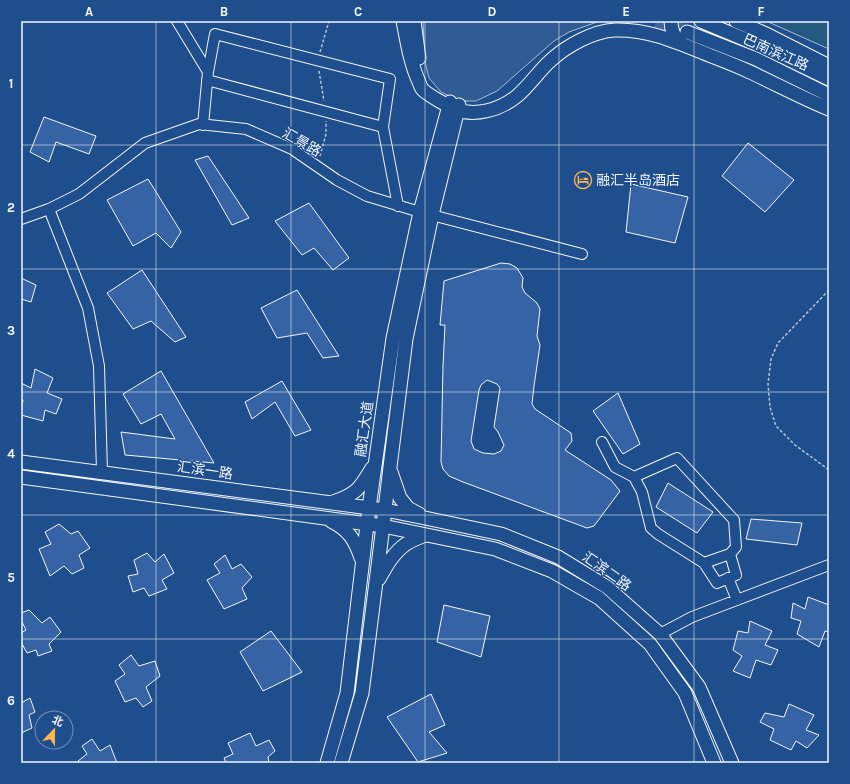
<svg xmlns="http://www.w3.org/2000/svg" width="850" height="784" font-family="Karla,'Noto Sans SC',sans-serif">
  <rect width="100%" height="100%" fill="#1f4e8c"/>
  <path fill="#245a82" stroke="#a8bbd7" d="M766,21H829V49Z"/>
  <path fill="#305b95" stroke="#a8bbd7" d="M423,21H600L569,32L554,41L497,91L476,101H460L441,92L429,78L425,62Z"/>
  <path fill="#3563a3" stroke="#f2f6ff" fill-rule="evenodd" d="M44,117L96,136L89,154L56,142L49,162L30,152Z
    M748,143L794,180L765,212L722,176Z
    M208,156L249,218L232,225L195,160Z
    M148,179L181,232L171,248L156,233L133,246L107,200Z
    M631,184L688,197L675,243L626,232Z
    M309,203L349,258L333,270L314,248L302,255L275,221Z
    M501,263L510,264L517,268L523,278L522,287L525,293L537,303L540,309L537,336L540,345L534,386L532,404L535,409L571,433L572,441L565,450L611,480L620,491L594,526L587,528L463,482L449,476L443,469L441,462L443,366L445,325H440L444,281ZM487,380L497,384L500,388L494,427L498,432L504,445L501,451L494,454L483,453L474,449L471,441L479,390L481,385Z
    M142,270L186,337L175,342L151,321L133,329L107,293Z
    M21,278L36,285L31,302L21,299Z
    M297,290L339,356L323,358L307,333L277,338L261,308Z
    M35,369L53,378L47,393L62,399L56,414L45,410L43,421L21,415V409L23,400L21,399V383L31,388Z
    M161,371L214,463L125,455L121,432L175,439L161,414L141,424L123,394Z
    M282,381L311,430L295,436L275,402L252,419L245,402Z
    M618,393L640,444L623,454L593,411Z
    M668,483L713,512L697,533L656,507Z
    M751,519L802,523L797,545L746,539Z
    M59,524L71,534L78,531L90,548L79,555L84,568L72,574L64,566L50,576L39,549L51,544L45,532Z
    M147,553L155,562L164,554L174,573L162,580L167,589L149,596L144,588L133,592L128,576L138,574L134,560Z
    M225,555L232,569L241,564L252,577L242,588L247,599L224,609L207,580L220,573L214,564Z
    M808,597L829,605V632L825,631L819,647L797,634L801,621L791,618L793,603L805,609Z
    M444,605L490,616L481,657L437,642Z
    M29,610L42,623L50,617L61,632L49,644L52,651L38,656L36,650L27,653L21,642V633L26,630L21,620V613Z
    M750,621L772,631L765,645L778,650L771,665L756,660L750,678L733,671L742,656L733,650L738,631L748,633Z
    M271,631L302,672L263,691L240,652Z
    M131,655L139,666L155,661L160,676L146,687L152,701L143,707L136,698L125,702L115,681L125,674L119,665Z
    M431,694L445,725L429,732L447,753L418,762L387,717Z
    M30,698L35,712L29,715L32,728L21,733V703Z
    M789,704L814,715L806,730L819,735L807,748L796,741L791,750L770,740L774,729L760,722L765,713L784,717Z
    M250,733L256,746L269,740L275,751L268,757L269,763H226L224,758L233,754L228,743Z
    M92,739L100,751L110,745L117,763H79L78,761L87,754L82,746Z"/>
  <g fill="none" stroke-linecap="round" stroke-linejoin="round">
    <path stroke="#3f679d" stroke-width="13" stroke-dasharray="13 6" stroke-linecap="butt" d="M656,21L687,32"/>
    <g stroke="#f2f6ff" stroke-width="12">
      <path id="minor" d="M177,21L208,72L203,125
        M207,80L383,127L390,79L215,34L208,72
        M383,127L398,206
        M49,209L88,308L99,366L102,472
        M21,219L49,209L79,194L145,143L199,124L246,129L292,149L337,180L367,196L420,212L582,254
        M602,442L615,467L634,477L642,492L651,528L658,534L704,563L717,583L736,575L730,554
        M634,477L677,458L734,520L736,547L730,554L704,563
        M728,578L737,600
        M660,634L692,617L829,565"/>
    </g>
    <g stroke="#f2f6ff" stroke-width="15">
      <path id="major" d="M403,21C407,41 410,63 419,82C420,85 421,88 423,90C428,95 448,106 454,109C475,117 500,110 517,96C529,86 538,72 550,61C566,46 593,31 615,30C645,29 672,40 699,51C716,58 733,64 750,72C776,84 802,98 829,109
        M414,21L419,58
        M671,21C671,31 674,37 681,43
        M701,21L761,46L829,79
        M736,21L766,34L829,66
        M687,32L756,59L829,95
        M21,462L385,510L425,518L501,534L558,557L607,587L660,634L699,687L732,763
        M391,472L400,498L408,508L419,514
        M21,477L383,526L495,549L552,571L599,598L650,644L685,693L714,763
        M333,502C357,494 360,488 372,468
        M331,521C349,530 355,540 361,558
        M379,579C386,566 394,552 406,544C412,540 420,537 426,535
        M327,763L347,693L369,508L393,338L420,212L450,102
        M341,763L362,693L385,510L390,467L406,339L432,215L459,105"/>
    </g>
    <path stroke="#b3c4dc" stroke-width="1.5" stroke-dasharray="3 2" stroke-linecap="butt" d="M828,21L829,22
      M320,52L329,21
      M319,71L324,101
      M320,156L326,134V121
      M829,290L778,343L771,359L768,384L770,407L776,426L795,445L829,470"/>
    <use href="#minor" stroke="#1f4e8c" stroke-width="10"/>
    <use href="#major" stroke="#1f4e8c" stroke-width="13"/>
  </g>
  <path fill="none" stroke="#f2f6ff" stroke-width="1" stroke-opacity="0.55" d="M156,21V763M291,21V763M425,21V763M559,21V763M694,21V763M21,145H829M21,269H829M21,392H829M21,515H829M21,639H829"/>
  <defs>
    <g id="hotel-ring" transform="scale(0.9)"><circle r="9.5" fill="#1f4e8c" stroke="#ffb74d" stroke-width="1.5"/><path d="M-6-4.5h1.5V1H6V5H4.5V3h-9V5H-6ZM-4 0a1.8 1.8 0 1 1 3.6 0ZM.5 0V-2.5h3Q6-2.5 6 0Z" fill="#ffb74d"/></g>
  </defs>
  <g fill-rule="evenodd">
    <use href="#hotel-ring" x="583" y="180"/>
  </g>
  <g text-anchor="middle" stroke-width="3" stroke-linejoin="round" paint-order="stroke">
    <g font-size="14" fill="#f2f6ff" stroke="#1f4e8c">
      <text transform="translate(776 52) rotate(24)" y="5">巴南滨江路</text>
      <text transform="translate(302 142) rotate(30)" y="5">汇景路</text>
      <text transform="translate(364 429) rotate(-82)" y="5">融汇大道</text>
      <text transform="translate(205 470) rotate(8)" y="5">汇滨一路</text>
      <text transform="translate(607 571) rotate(35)" y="5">汇滨二路</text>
    </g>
    <g font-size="14" fill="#f2f6ff" stroke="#1f4e8c" text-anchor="start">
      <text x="596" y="185">融汇半岛酒店</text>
    </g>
  </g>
  <rect width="850" height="784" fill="none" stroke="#1f4e8c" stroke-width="44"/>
  <g transform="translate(54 730) rotate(22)"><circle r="19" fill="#1f4e8c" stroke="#7391ba"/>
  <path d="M0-3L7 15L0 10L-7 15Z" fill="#ffb74d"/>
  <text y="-6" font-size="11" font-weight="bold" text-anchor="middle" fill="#f2f6ff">北</text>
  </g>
  <rect x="22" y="22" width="806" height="740" fill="none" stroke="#f2f6ff" stroke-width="1.5"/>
  <g font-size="13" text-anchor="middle" font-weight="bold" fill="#f2f6ff">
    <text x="89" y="16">A</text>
    <text x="224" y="16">B</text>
    <text x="358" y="16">C</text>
    <text x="492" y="16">D</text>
    <text x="626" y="16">E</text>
    <text x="761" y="16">F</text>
    <text x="11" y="88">1</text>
    <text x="11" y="212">2</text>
    <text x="11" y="335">3</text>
    <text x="11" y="458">4</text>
    <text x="11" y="582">5</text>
    <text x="11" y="705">6</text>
  </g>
</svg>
